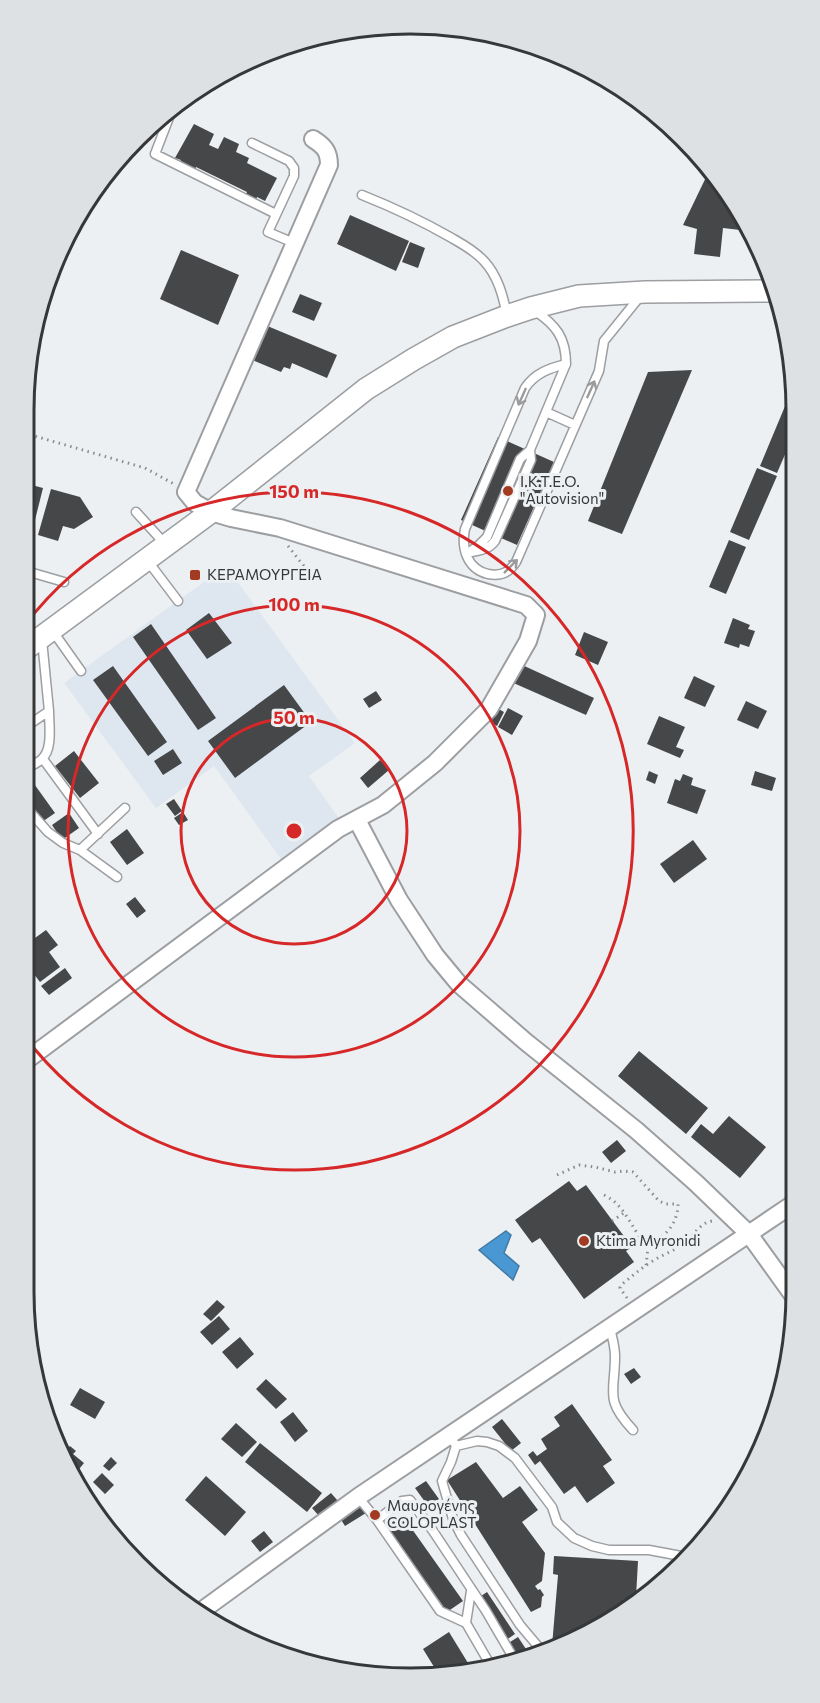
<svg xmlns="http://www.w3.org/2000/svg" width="820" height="1703" font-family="Commissioner,sans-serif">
  <rect width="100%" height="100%" fill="#edf0f2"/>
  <path fill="#dee7ef" d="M226,566L355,743L309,776L341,821L284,863L214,766L156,808L64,683Z"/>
  <path fill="#4997d3" stroke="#437aa4" stroke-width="1.5" d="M506,1231L511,1235L504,1253L519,1266L513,1280L479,1250Z"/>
  <path fill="#454749" d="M194,124L214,134L209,145L218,149L224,137L239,144L236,152L249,158L247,163L277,178L265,201L257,197L255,203L244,198L247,192L196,167L193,173L178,166L181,160L175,158Z
    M710,169L716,175L749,231L723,228L720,257L694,254L697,229L683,225Z
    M350,215L409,241L396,271L337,244Z
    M410,242L425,248L418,268L402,262Z
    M181,250L239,275L218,325L160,299Z
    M300,294L322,303L314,321L292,312Z
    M265,325L337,355L327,378L292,363L290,369L284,367L281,372L250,359Z
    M692,370L622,534L588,521L648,372Z
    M793,387V436L777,473L760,466Z
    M498,437L554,462L517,545L461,520Z
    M757,468L777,476L749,540L730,532Z
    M24,483L43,488L33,528L24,526Z
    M51,489L80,497L93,517L74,529L63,526L58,541L38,535Z
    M729,540L746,547L726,594L709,587Z
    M209,613L232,643L207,659L186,630Z
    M733,618L750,625L748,629L755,631L749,647L740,644L739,648L724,643Z
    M151,624L216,718L198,730L133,637Z
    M584,632L608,642L598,665L575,655Z
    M520,664L594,698L586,715L509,681Z
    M113,666L167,742L148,756L93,680Z
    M694,676L715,686L705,707L684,698Z
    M284,685L311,722L235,778L208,741Z
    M376,691L382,700L369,708L363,699Z
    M746,701L767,711L758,729L737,720Z
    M495,707L504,712L497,726L487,720Z
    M508,708L523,716L512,735L498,727Z
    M659,716L685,727L676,747L684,750L680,758L647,744Z
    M24,730L35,744L24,753Z
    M173,749L182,763L163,775L154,761Z
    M74,751L99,783L80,798L55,766Z
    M380,760L389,770L368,788L360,778Z
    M649,771L658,775L655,784L646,780Z
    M755,771L776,778L772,791L751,785Z
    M683,774L693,778L691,785L706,790L697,814L667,803L675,779L680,781Z
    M32,781L55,813L42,822L24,796V787Z
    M174,799L182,811L175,816L166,804Z
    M183,812L188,820L179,825L174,818Z
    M69,813L79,828L62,840L52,825Z
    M127,829L144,853L127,865L110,842Z
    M693,840L707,859L674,883L660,864Z
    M135,897L146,911L137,918L126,904Z
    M46,930L58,945L49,952L60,967L40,982L24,961V946Z
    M65,968L72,978L49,995L41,986Z
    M639,1051L708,1108L686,1134L618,1076Z
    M729,1116L766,1147L740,1178L691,1137L701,1124L713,1134Z
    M617,1140L626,1151L611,1163L602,1152Z
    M569,1181L577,1191L586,1185L632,1247L626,1251L634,1262L584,1299L540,1238L532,1243L515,1220Z
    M217,1300L225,1307L211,1321L203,1314Z
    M219,1316L230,1329L212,1345L200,1332Z
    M240,1337L254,1354L237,1369L222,1352Z
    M634,1368L641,1377L631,1384L624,1374Z
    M266,1379L287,1399L276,1409L256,1389Z
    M80,1388L105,1402L95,1419L70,1405Z
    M572,1404L612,1460L603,1466L615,1483L587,1503L575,1486L564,1494L540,1461L535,1465L528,1455L533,1451L537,1456L547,1449L541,1439L560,1426L554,1417Z
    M293,1412L308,1431L295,1442L280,1422Z
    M502,1419L521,1443L511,1451L492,1427Z
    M236,1423L257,1442L242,1457L221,1439Z
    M58,1442L67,1449L70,1446L76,1451L73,1454L84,1463L76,1473L72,1469Z
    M260,1443L322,1493L307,1512L245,1462Z
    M111,1457L117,1463L109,1471L103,1466Z
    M476,1462L503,1498L520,1486L538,1510L522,1522L545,1553L542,1581L535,1586L538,1590L540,1589L544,1595L542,1597L541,1607L531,1612L447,1480Z
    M102,1473L114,1485L105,1494L93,1482Z
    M206,1476L246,1512L225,1536L185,1500Z
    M426,1481L439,1499L428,1506L415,1488Z
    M331,1493L338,1501L319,1516L312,1508Z
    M359,1502L366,1513L345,1526L338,1515Z
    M402,1515L463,1601L447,1612L386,1526Z
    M264,1531L273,1542L260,1552L251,1541Z
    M554,1556L638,1561L636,1597L581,1639L557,1646H552L558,1575L553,1574Z
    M487,1592L515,1634L506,1640L478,1598Z
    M449,1632L468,1663L452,1672L450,1669L439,1675L423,1649Z
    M518,1637L530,1655L517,1659L507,1644Z"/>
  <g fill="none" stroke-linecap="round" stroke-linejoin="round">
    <g stroke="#9c9ea1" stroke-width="11">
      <path id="service" d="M170,115L155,154L276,214
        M252,143L289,161L294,168V176L268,232L294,243
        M362,195C392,207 422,221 450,237C462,244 474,250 484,261C498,276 503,296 507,315
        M566,364C550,368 535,373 525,388L465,529C461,548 467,569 488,574C494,575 501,575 506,572C510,570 514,565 516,562L599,371L604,341L642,294
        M546,412L575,425
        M136,512L166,545
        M472,552C482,550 489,549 495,541L531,460L530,450
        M466,554L478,546L487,537L520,459L530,450L566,364C566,338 556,325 535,311
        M147,560L178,601
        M24,579L33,573L64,582
        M52,630L81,671
        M24,728L49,711L42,640
        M43,759L98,834
        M24,770C29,766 37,764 42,759C53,749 49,725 49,711
        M24,805L48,832L63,843L80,850L117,877
        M80,850L125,808
        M610,1328C612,1337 615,1346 615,1356C615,1393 604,1399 633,1430
        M453,1441L456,1446L451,1462L442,1481L453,1519L461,1535L520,1625L542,1651
        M456,1446L477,1441L487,1442L499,1446L515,1458L552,1507L557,1522L574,1538L592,1546L609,1550H649L681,1556L686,1559
        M358,1497L377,1520L440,1611L466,1623L491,1666
        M377,1520L402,1501L410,1500L433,1531L486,1611L514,1659
        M466,1623L471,1591"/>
    </g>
    <g stroke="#9c9ea1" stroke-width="20">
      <path id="minor" d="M357,820L399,900L435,955L459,984L526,1042L636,1130L696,1183L749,1234L795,1298
        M24,1062L338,829L383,805L435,763L489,709L528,641L536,615L526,605L280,528L231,518L211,512L195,503L186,492L329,165C329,151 324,146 313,139
        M200,1612L358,1497L796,1202"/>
    </g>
    <g stroke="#9c9ea1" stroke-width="24">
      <path id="tertiary" d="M24,650L211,512L366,389L414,359L453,337L507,316L531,308L579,296L645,292L774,291"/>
    </g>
    <path stroke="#898b8d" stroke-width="3" stroke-dasharray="1.5 4.5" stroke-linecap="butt" d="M24,433L145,468L174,484
      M288,546L311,575
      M557,1175L579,1165L595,1167L615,1172L624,1171L633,1172L659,1201L666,1204H678C678,1221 667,1237 651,1242L648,1247L646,1266
      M604,1195C626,1205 632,1231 648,1247
      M612,1221L624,1213
      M627,1298L620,1288L621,1285C631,1277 640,1269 651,1262C663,1254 677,1250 687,1241C696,1233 700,1223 712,1221"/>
    <use href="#service" stroke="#fff" stroke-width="8"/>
    <use href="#minor" stroke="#fff" stroke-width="16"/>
    <use href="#tertiary" stroke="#fff" stroke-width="21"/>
  </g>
  <defs><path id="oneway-shaft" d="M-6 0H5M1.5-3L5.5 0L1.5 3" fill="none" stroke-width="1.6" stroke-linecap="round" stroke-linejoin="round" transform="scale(1.5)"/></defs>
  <g stroke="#9a9b9c">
    <use href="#oneway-shaft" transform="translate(591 389) rotate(-66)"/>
    <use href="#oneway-shaft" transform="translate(522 397) rotate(114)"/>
    <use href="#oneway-shaft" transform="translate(511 566) rotate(-45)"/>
  </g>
  <g fill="none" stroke="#d62828" stroke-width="3">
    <circle cx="294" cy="831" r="113"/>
    <circle cx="294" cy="831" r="226"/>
    <path d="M25 625A339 339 0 1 1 25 1037"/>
  </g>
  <g fill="#a33a22" stroke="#edf0f2" stroke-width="2">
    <circle cx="508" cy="491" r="6"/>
    <rect x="189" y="569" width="12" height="12" rx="3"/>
    <circle cx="584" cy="1241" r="6"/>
    <circle cx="375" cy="1515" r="6"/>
  </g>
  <g text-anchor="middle" stroke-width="6" stroke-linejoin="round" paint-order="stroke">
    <g font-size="15" fill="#363738" stroke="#edf0f2" text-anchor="start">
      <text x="520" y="487">I.Κ.Τ.Ε.Ο.<tspan x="520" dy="17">"Autovision"</tspan></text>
      <text x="207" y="580">ΚΕΡΑΜΟΥΡΓΕΙΑ</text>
      <text x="596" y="1246">Ktima Myronidi</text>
      <text x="387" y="1511">Μαυρογένης<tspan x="387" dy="17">COLOPLAST</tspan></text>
    </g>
  </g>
  <path d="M0 0H820V1703H0ZM410 34H410A376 376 0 0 1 786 410V1292A376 376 0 0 1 410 1668H410A376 376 0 0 1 34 1292V410A376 376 0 0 1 410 34Z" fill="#dee1e3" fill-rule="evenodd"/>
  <path fill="none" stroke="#363738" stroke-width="3" d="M410 34H410A376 376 0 0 1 786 410V1292A376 376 0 0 1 410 1668H410A376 376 0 0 1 34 1292V410A376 376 0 0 1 410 34Z"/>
  <circle cx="294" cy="831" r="9" fill="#d62828" stroke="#edf0f2" stroke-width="3"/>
  <g font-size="18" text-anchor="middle" font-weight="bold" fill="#d62828" stroke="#edf0f2" stroke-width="6" stroke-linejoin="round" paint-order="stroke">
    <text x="294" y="498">150 m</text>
    <text x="294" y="611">100 m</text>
    <text x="294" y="724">50 m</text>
  </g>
</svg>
